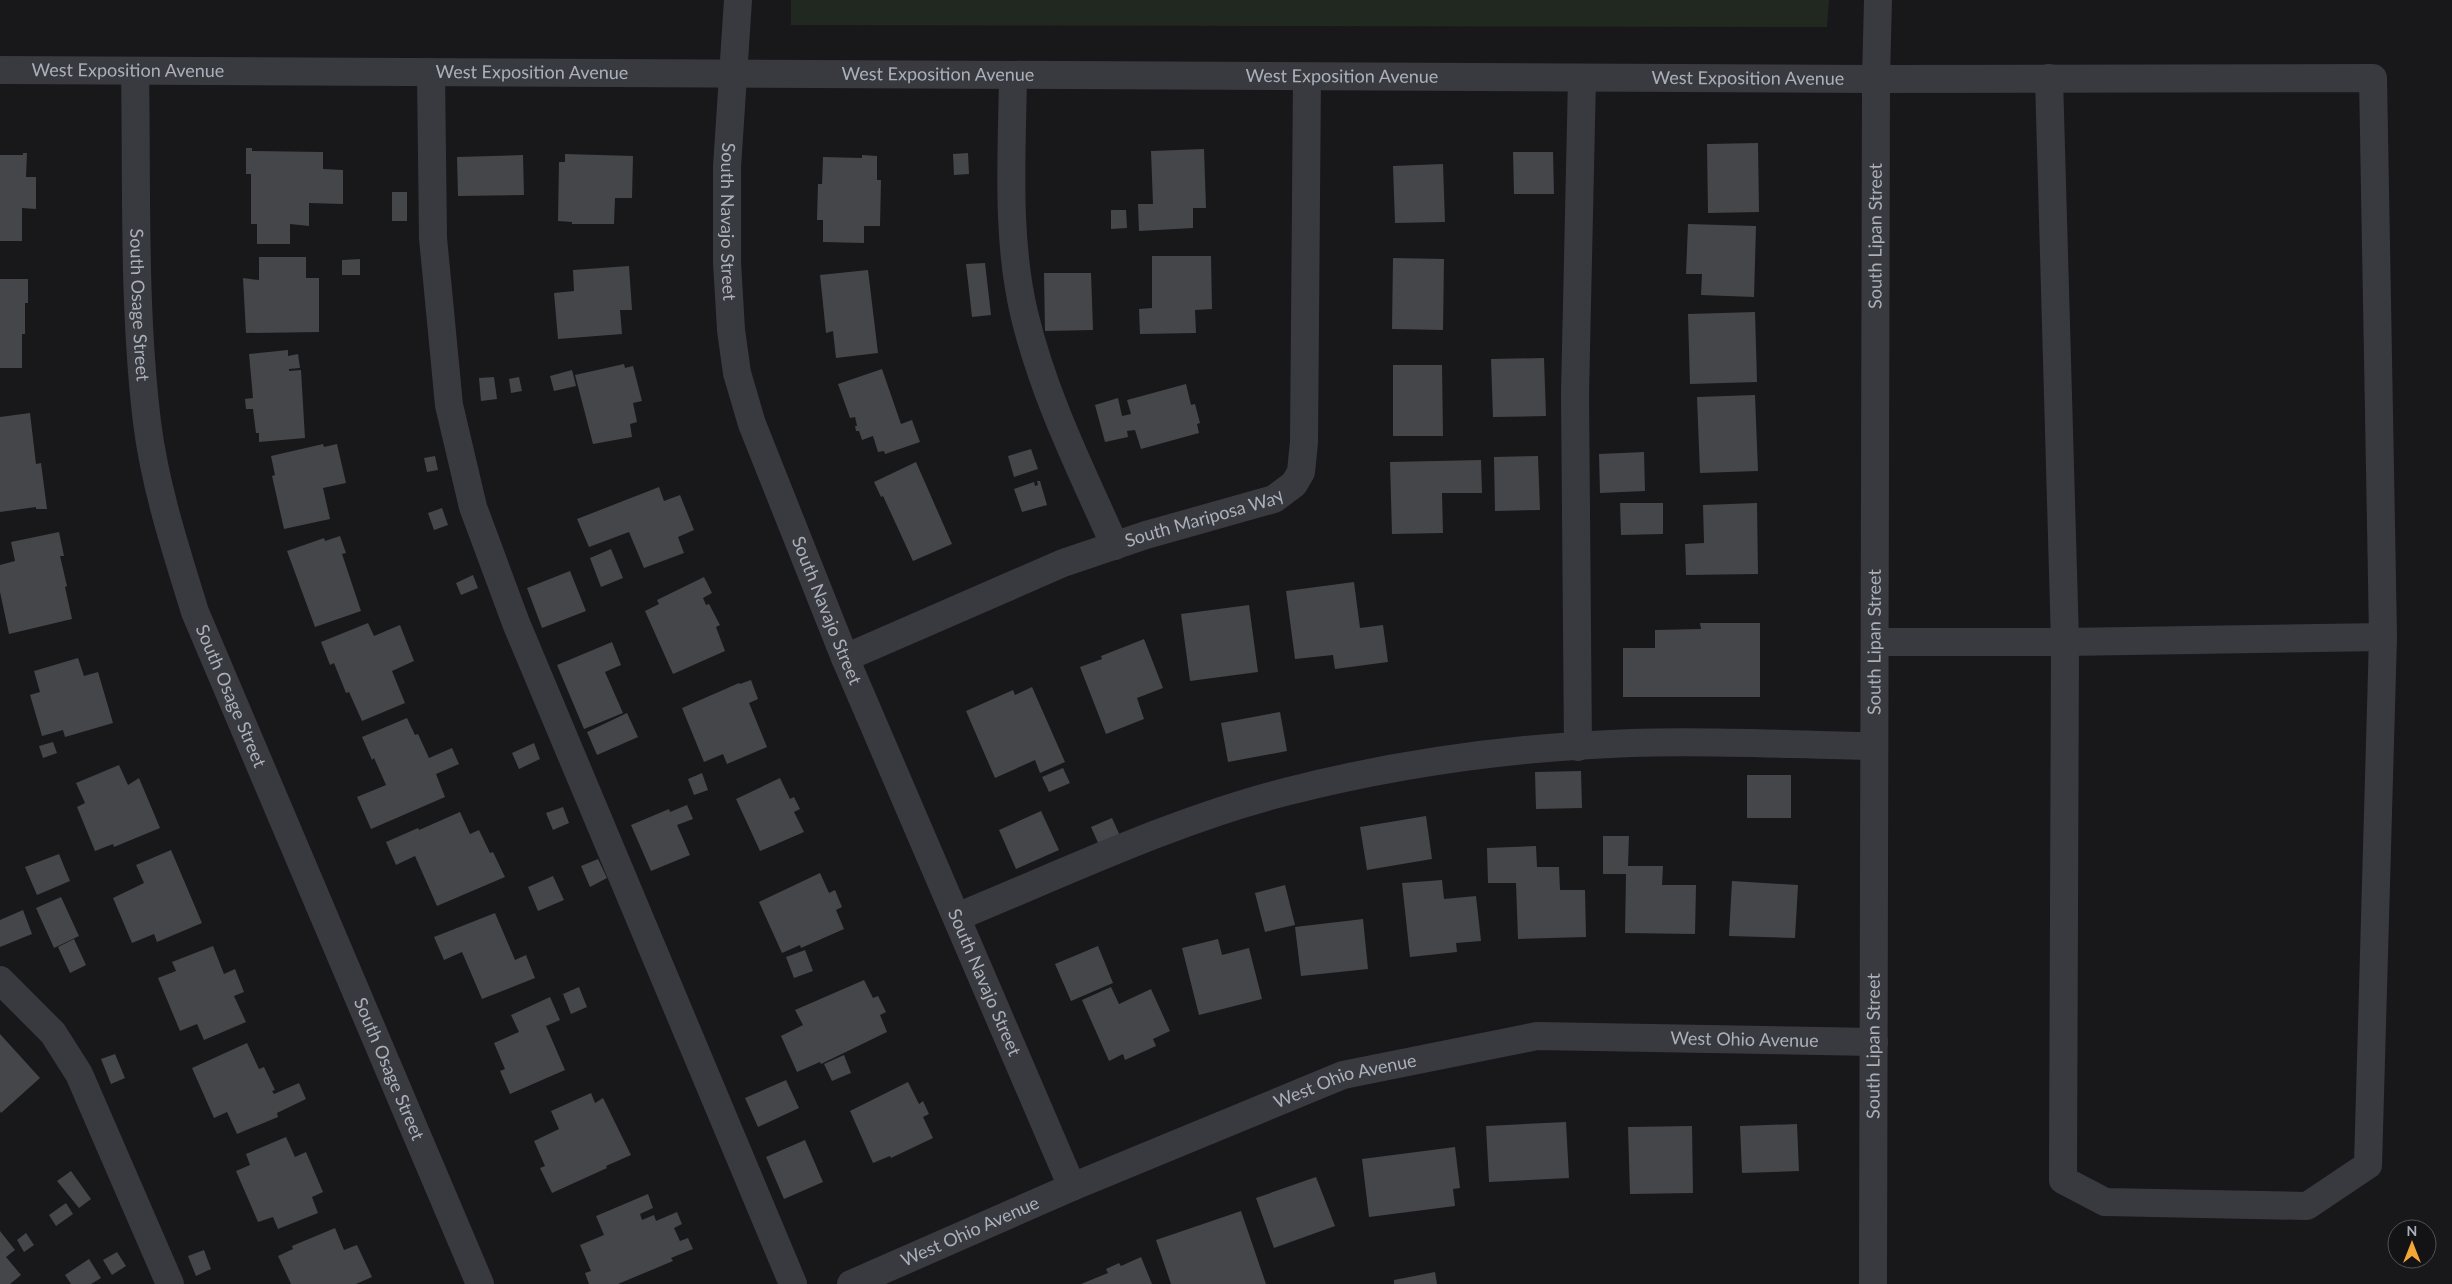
<svg xmlns="http://www.w3.org/2000/svg" width="2452" height="1284" font-family="Lato,sans-serif">
  <rect width="100%" height="100%" fill="#18181a"/>
  <path fill="#202820" d="M791,0H1829L1827,27L791,25Z"/>
  <path fill="#44464a" d="M1758,143L1759,212L1708,213L1707,144Z
    M246,148H252V151L323,152V169L343,170V204L309,203V226L290,224V244H257V224H251V174H246Z
    M1204,149L1206,208H1193V228L1139,231L1138,204H1153L1151,151Z
    M1513,152H1553L1554,194H1514Z
    M23,153H27L26,177H36V209L22,208V241H0V155H23Z
    M968,153L969,174L954,175L953,154Z
    M565,154L633,156L632,198H615L614,224H572V222L558,221L559,162H565Z
    M523,155L524,195L458,196L457,157Z
    M862,155L877,156V180H881L880,226H864V243L823,242V220H817L818,184H822L823,157L862,158Z
    M1443,164L1445,222L1395,223L1393,166Z
    M392,192H407V221H392Z
    M1111,210H1126L1127,228L1111,229Z
    M1688,224L1756,226L1754,297L1701,295L1702,274H1686Z
    M1152,256H1211L1212,309L1195,310L1196,333L1140,334L1139,309L1152,308Z
    M259,257H306V278H319V332L246,333L243,278L259,280Z
    M1393,258L1444,259L1443,330L1392,329Z
    M360,259V275H342V260Z
    M985,263L991,315L972,317L966,264Z
    M629,266L632,310H620L622,334L558,339L554,293L574,291L573,270Z
    M868,270L878,353L836,358L833,331L826,333L820,275Z
    M1044,273H1091L1093,330L1045,331Z
    M0,279H28V303H25V334H22V368H0Z
    M1755,312L1757,382L1690,384L1688,314Z
    M288,350V356L298,354L300,368L289,369V371L301,370L305,438L259,442V433H256L253,409H246L245,399L253,398L249,354Z
    M1544,358L1546,416L1493,417L1491,359Z
    M624,364L625,368L633,366L642,401L633,403L637,422L630,424L632,437L593,444L575,375Z
    M1393,365H1442L1443,436H1393Z
    M882,369L901,424L912,420L920,442L885,454L884,451L878,452L873,436L862,440L859,431H856L855,426H857L855,417L850,418L838,384Z
    M572,370L576,386L554,391L550,376Z
    M494,377L497,399L481,401L479,378Z
    M519,377L522,391L511,393L509,379Z
    M1186,384L1191,405L1195,404L1200,423L1197,424L1199,433L1141,449L1135,430L1127,431L1128,437L1105,442L1095,405L1118,398L1122,416L1131,414L1127,400Z
    M1755,395L1758,471L1700,473L1697,397Z
    M30,413L36,464L41,463L47,509H36V507L0,512V417Z
    M323,444L324,447L337,444L346,483L323,488L330,519L284,529L272,476L275,475L271,456Z
    M1031,449L1038,469L1014,477L1008,456Z
    M1644,452L1645,491L1600,493L1599,454Z
    M435,456L438,470L427,472L424,458Z
    M1538,456L1540,510L1495,511L1494,457Z
    M1481,460L1482,493H1442L1443,533L1392,534L1390,462Z
    M916,462L952,544L913,561L883,496L881,497L874,482Z
    M1037,481H1040L1047,505L1022,512L1014,489L1034,482L1035,486L1038,485Z
    M659,487L664,501L680,495L694,530L678,537L684,553L644,568L629,532L589,547L577,519Z
    M1620,503H1663V534L1621,535Z
    M1757,503L1758,574L1686,575L1685,544L1704,543L1703,505Z
    M442,508L448,525L434,530L428,513Z
    M59,532L64,556H60L67,586L65,587L72,619L9,634L0,592V565L15,561L11,542Z
    M340,536L346,553L342,554L361,611L315,627L287,551L324,538L325,541Z
    M611,549L623,578L601,587L590,558Z
    M570,571L586,611L542,628L527,588Z
    M473,575L478,588L461,595L456,583Z
    M704,577L712,593L703,598L706,605L709,604L720,625L716,627L725,651L673,674L645,611L659,604L657,600Z
    M1354,582L1360,628L1383,625L1388,662L1335,669L1333,655L1295,659L1286,591Z
    M1249,605L1258,672L1190,681L1181,614Z
    M368,623L374,636L400,625L414,661L392,671L405,703L362,721L349,692L346,693L334,663L330,665L321,642Z
    M1700,623H1760V697H1623V648H1655V630L1701,629Z
    M1144,639L1163,688L1137,698L1144,719L1106,734L1080,667L1102,659L1101,656Z
    M612,642L621,665L605,672L623,713L584,729L557,665Z
    M78,658L84,676L98,672L113,723L65,737L63,730L42,736L30,695L40,692L34,671Z
    M751,680L758,699L749,703L767,747L727,764L723,754L704,762L682,708L739,683L740,684Z
    M1032,687L1065,762L1040,773L1035,760L995,778L966,711L1013,690L1015,695Z
    M1280,712L1287,751L1228,762L1221,723Z
    M627,713L638,737L597,755L587,732Z
    M407,718L415,735L418,734L429,758L452,748L459,764L436,774L445,797L371,829L357,797L386,785L374,758L372,760L362,737Z
    M53,742L57,753L43,758L39,746Z
    M534,743L540,759L519,769L512,753Z
    M119,765L128,785L139,778L160,828L114,847L113,844L95,851L77,807L85,803L76,783Z
    M1063,768L1070,783L1049,792L1042,777Z
    M1581,771L1582,808L1536,809L1535,772Z
    M702,773L708,790L694,795L688,779Z
    M1747,775H1791V818H1747Z
    M780,778L790,799L794,797L800,809L794,812L804,832L760,851L736,799Z
    M687,805L693,819L677,825L690,855L651,871L631,825L669,809L670,812Z
    M563,807L569,823L553,830L546,813Z
    M1041,811L1059,850L1016,869L999,830Z
    M460,812L470,834L479,830L490,853L493,852L505,877L437,906L415,856L396,865L386,842L418,828L419,830Z
    M1426,816L1432,859L1367,870L1360,827Z
    M1112,818L1121,838L1100,847L1091,827Z
    M1603,836H1629L1628,866H1663L1662,885H1696L1695,934L1625,933L1626,874H1603Z
    M1536,846L1537,867H1559L1560,890H1585L1586,937L1518,939L1516,883H1488L1487,848Z
    M171,850L202,923L157,942L154,934L132,943L113,898L144,883L136,865Z
    M59,854L70,881L37,895L25,867Z
    M598,859L607,878L590,887L581,866Z
    M820,873L829,893L835,890L842,907L836,910L844,929L801,948L800,945L782,953L759,902Z
    M553,876L564,900L538,911L528,887Z
    M1442,880L1444,899L1476,896L1481,941L1456,943L1457,952L1410,957L1402,883Z
    M1732,881L1798,885L1795,938L1729,936Z
    M1285,885L1295,925L1265,932L1255,893Z
    M61,897L79,936L54,948L36,908Z
    M23,910L32,934L0,947V920Z
    M495,913L515,960L526,955L535,978L482,999L462,952L444,960L434,937Z
    M1363,919L1368,969L1301,976L1295,927Z
    M74,939L86,965L70,973L58,947Z
    M1218,939L1222,955L1249,948L1262,999L1199,1015L1182,948Z
    M213,946L224,974L235,969L244,992L234,996L246,1022L204,1040L197,1024L180,1031L158,978L176,971L172,962Z
    M1098,946L1113,983L1071,1001L1055,964Z
    M805,950L813,971L794,978L786,957Z
    M864,980L873,998L878,996L886,1012L880,1015L887,1032L821,1064L820,1062L797,1072L781,1036L803,1025L795,1010Z
    M579,987L587,1007L571,1014L563,994Z
    M1111,987L1119,1004L1151,989L1170,1031L1153,1039L1156,1046L1125,1060L1123,1054L1109,1061L1082,1000Z
    M550,997L560,1020L546,1026L565,1070L510,1094L500,1071L505,1069L494,1043L519,1032L511,1015Z
    M0,1034L40,1078L1,1113L0,1111Z
    M247,1043L259,1069L264,1067L275,1090L272,1091L274,1094L299,1083L306,1099L277,1113L278,1117L237,1134L227,1112L214,1118L192,1068Z
    M115,1054L125,1078L111,1084L101,1059Z
    M844,1055L851,1073L832,1081L824,1064Z
    M786,1080L799,1108L758,1127L745,1098Z
    M908,1082L919,1104L923,1101L929,1114L923,1117L933,1138L891,1158L890,1156L873,1163L850,1111Z
    M591,1093L595,1103L603,1098L631,1155L606,1166L607,1168L552,1193L540,1168L545,1166L534,1141L559,1129L551,1111Z
    M1566,1122L1569,1178L1489,1182L1486,1126Z
    M1797,1124L1799,1171L1742,1173L1740,1126Z
    M1692,1126L1693,1193L1630,1194L1628,1127Z
    M286,1137L295,1157L306,1152L323,1192L312,1197L318,1213L278,1229L273,1217L258,1222L236,1171L250,1165L246,1154Z
    M805,1140L823,1182L784,1199L766,1157Z
    M1455,1147L1460,1188L1453,1189L1455,1206L1369,1217L1362,1159Z
    M71,1171L91,1199L79,1208L57,1181Z
    M1316,1177L1335,1226L1274,1248L1256,1198Z
    M648,1194L653,1208L640,1214L642,1220L654,1215L656,1221L677,1212L682,1224L674,1228L680,1241L688,1238L693,1249L671,1258L673,1261L618,1284H589L585,1273L591,1271L580,1245L604,1235L596,1216Z
    M66,1203L73,1214L56,1226L49,1215Z
    M1241,1211L1266,1284H1171L1156,1240Z
    M335,1228L344,1250L357,1245L372,1277L356,1284H291L278,1256L293,1249L292,1246Z
    M0,1231L15,1250L6,1257L21,1275L10,1284H0Z
    M26,1233L34,1245L24,1252L17,1240Z
    M204,1250L211,1269L196,1276L188,1256Z
    M117,1252L126,1266L112,1275L103,1260Z
    M1141,1257L1152,1284H1081L1108,1273L1106,1269L1119,1263L1121,1266Z
    M89,1259L101,1278L91,1284H71L65,1275Z
    M1435,1272L1437,1284H1394V1280Z"/>
  <g fill="none" stroke-linecap="round" stroke-linejoin="round">
    <g stroke="#393a3f" stroke-width="28">
      <path id="s1" d="M738,0L727,167V262L731,330L737,373L752,424L845,658L1072,1187"/>
      <path id="s2" d="M0,70L1876,79L2373,78L2383,637L2065,642H1875"/>
      <path id="s3" d="M135,71C137,187 133,306 147,422C155,487 176,550 195,612L480,1284"/>
      <path d="M431,72L433,238L449,405L473,507L516,623L793,1284"/>
      <path d="M1013,75C1012,154 1006,236 1024,313C1043,394 1081,470 1115,546"/>
      <path d="M2049,78L2065,642L2063,1180L2105,1202L2307,1206L2368,1165L2383,637"/>
      <path id="s4" d="M845,658L1063,563L1146,535L1274,499L1294,484L1301,472L1304,442L1307,77"/>
      <path d="M1578,747L1575,394L1582,78"/>
      <path d="M957,917C1064,873 1172,821 1285,792C1398,763 1515,747 1632,743C1712,740 1794,745 1874,746"/>
      <path d="M0,980L53,1033L79,1074L170,1284"/>
      <path id="s5" d="M851,1284L1072,1187L1343,1075L1537,1036L1874,1042"/>
      <path id="s6" d="M1873,1284L1876,79L1878,0"/>
    </g>
  </g>
  <g text-anchor="middle" stroke-width="5" stroke-linejoin="round" paint-order="stroke">
    <g font-size="18" fill="#aab0ba" stroke="#131315">
      <text dy="6" stroke="none"><textPath href="#s2" startOffset="128">West Exposition Avenue</textPath></text>
      <text dy="6" stroke="none"><textPath href="#s2" startOffset="532">West Exposition Avenue</textPath></text>
      <text dy="6" stroke="none"><textPath href="#s2" startOffset="938">West Exposition Avenue</textPath></text>
      <text dy="6" stroke="none"><textPath href="#s2" startOffset="1342">West Exposition Avenue</textPath></text>
      <text dy="6" stroke="none"><textPath href="#s2" startOffset="1748">West Exposition Avenue</textPath></text>
      <text dy="6" stroke="none"><textPath href="#s1" startOffset="222">South Navajo Street</textPath></text>
      <text dy="6" stroke="none"><textPath href="#s6" startOffset="1048">South Lipan Street</textPath></text>
      <text dy="6" stroke="none"><textPath href="#s3" startOffset="234">South Osage Street</textPath></text>
      <text dy="6" stroke="none"><textPath href="#s4" startOffset="386">South Mariposa Way</textPath></text>
      <text dy="6" stroke="none"><textPath href="#s1" startOffset="628">South Navajo Street</textPath></text>
      <text dy="6" stroke="none"><textPath href="#s6" startOffset="642">South Lipan Street</textPath></text>
      <text dy="6" stroke="none"><textPath href="#s3" startOffset="639">South Osage Street</textPath></text>
      <text dy="6" stroke="none"><textPath href="#s1" startOffset="1032">South Navajo Street</textPath></text>
      <text dy="6" stroke="none"><textPath href="#s5" startOffset="940">West Ohio Avenue</textPath></text>
      <text dy="6" stroke="none"><textPath href="#s6" startOffset="238">South Lipan Street</textPath></text>
      <text dy="6" stroke="none"><textPath href="#s3" startOffset="1044">South Osage Street</textPath></text>
      <text dy="6" stroke="none"><textPath href="#s5" startOffset="535">West Ohio Avenue</textPath></text>
      <text dy="6" stroke="none"><textPath href="#s5" startOffset="130">West Ohio Avenue</textPath></text>
    </g>
  </g>
  <g transform="translate(2412 1244)"><circle r="24" fill="#131315" stroke="#4f5257"/>
  <path d="M0-4L9 19L0 12L-9 19Z" fill="#f4a736"/>
  <text y="-8" font-size="14" font-weight="bold" text-anchor="middle" fill="#aab0ba">N</text>
  </g>
</svg>
